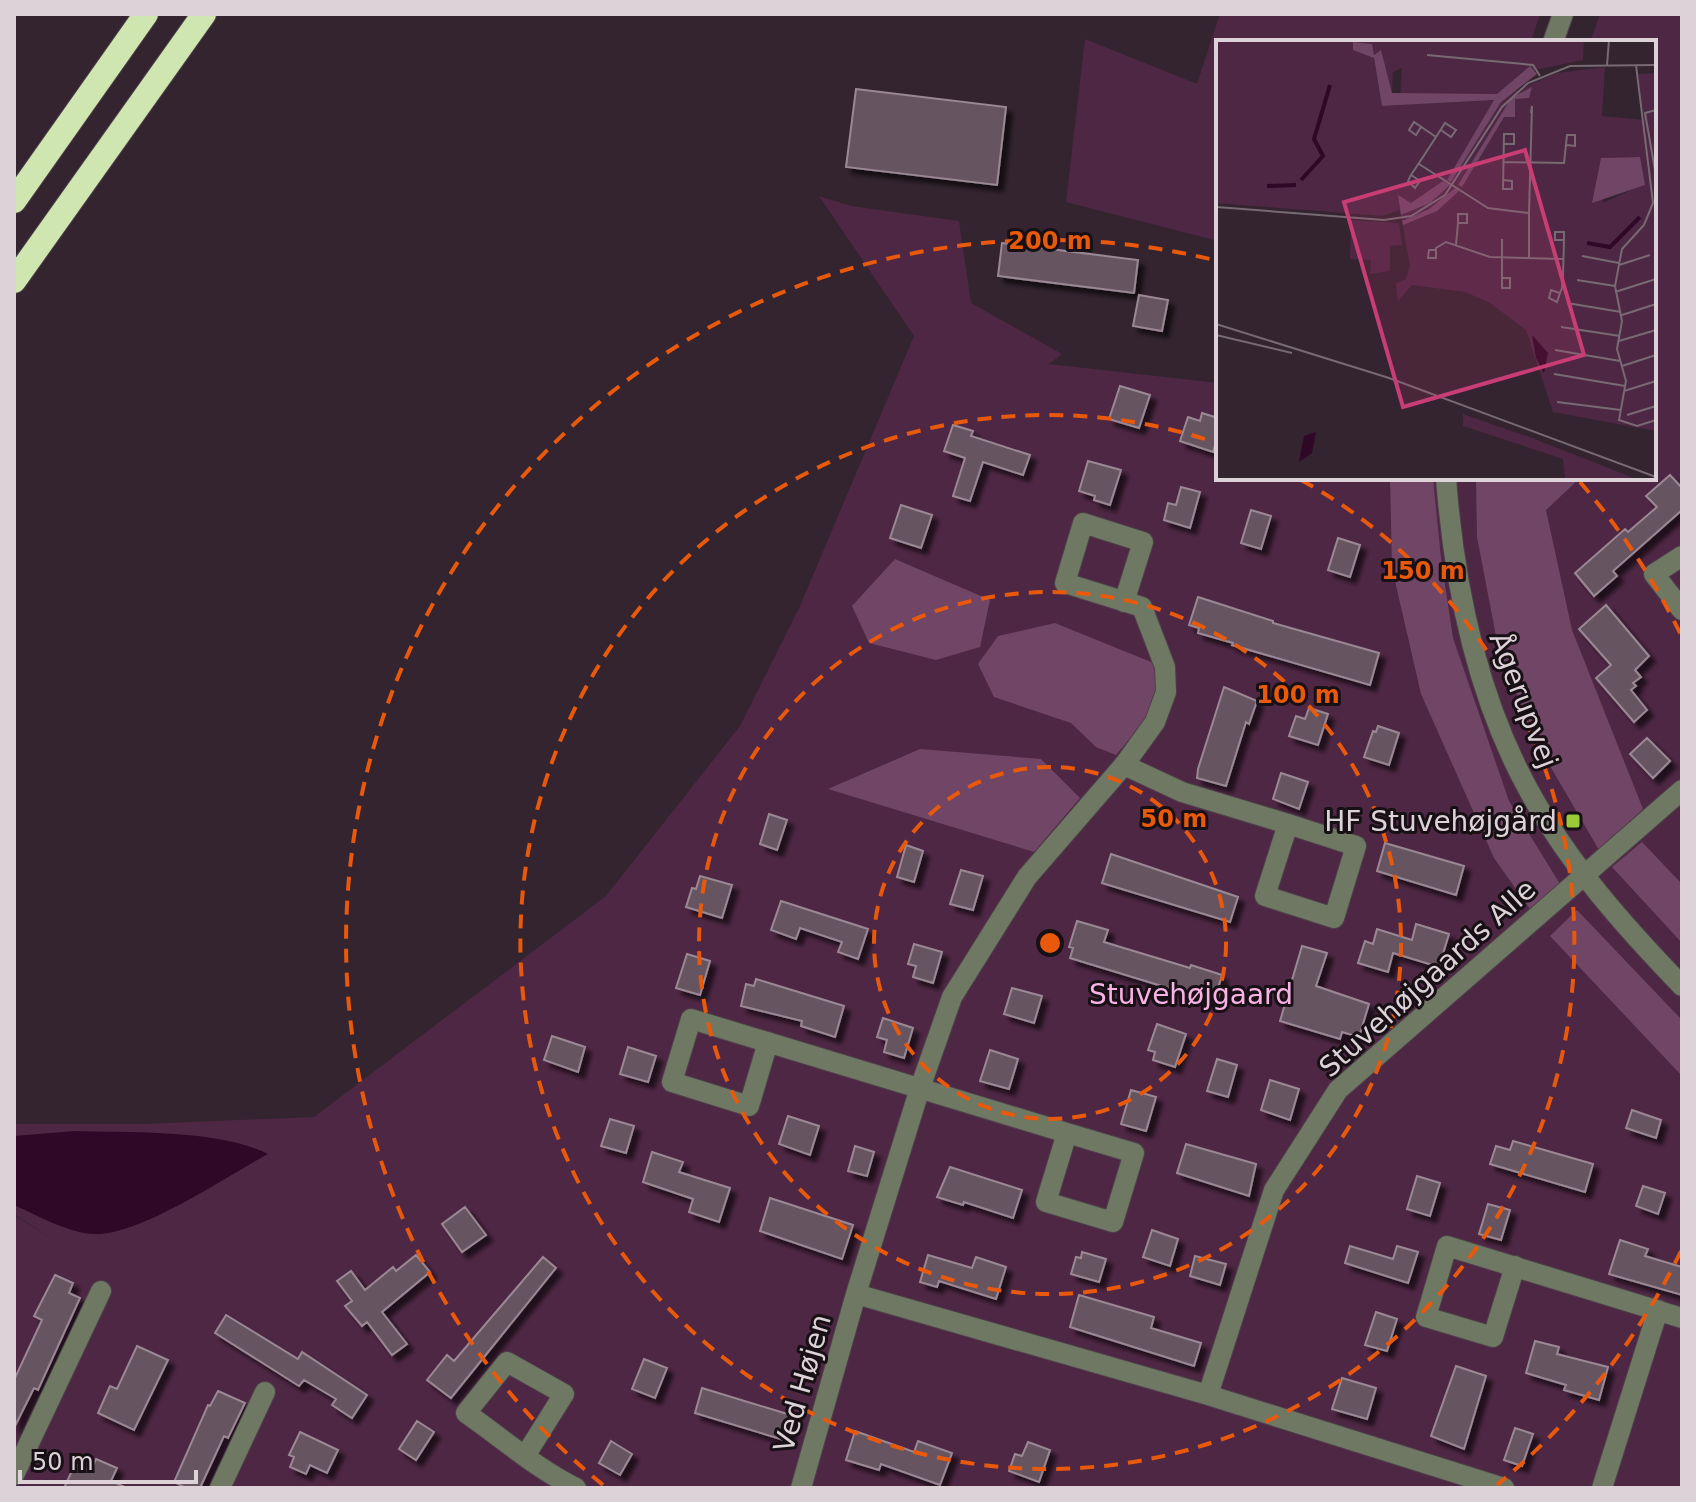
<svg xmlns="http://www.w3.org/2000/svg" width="1696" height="1502" font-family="'DejaVu Sans',sans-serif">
  <defs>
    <filter id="shadow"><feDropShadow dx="6" dy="6" stdDeviation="2" flood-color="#0009"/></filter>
  </defs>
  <rect width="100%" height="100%" fill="#33242f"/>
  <path fill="#4e2744" d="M1220,14H1540L1531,42H1218V241L1066,202L1085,39L1197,84Z
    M1600,14H1682V1488H14V1215L59,1243L14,1214V1124H143L314,1117L606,896L740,726L800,606L914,336L819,196L851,206L959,221L971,303L1062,354L1049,364L1218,383V478H1654V42H1590Z"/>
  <path fill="#714565" d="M1390,478H1433L1441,558L1453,638L1509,801L1560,884L1530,909L1494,858L1421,694L1392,568Z
    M1476,478H1580L1546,510L1572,630L1643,809L1599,850L1546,759L1500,657L1477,537Z
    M895,559L990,600L980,647L936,660L869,643L852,606Z
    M1055,623L1156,664C1163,707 1142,724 1116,755L1096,747L1071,723L994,697L978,664L998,636Z
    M920,749L1041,759L1080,798L1034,852L828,789Z
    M1642,842L1682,884V943L1612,867Z
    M1577,910L1682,1020V1076L1550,936Z"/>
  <path fill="#2e0826" d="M75,1131C131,1133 218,1129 268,1154C225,1177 141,1235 95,1234C67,1233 39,1216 14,1205V1136Z"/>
  <path fill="#665561" stroke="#9a8894" stroke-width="2" filter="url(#shadow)" d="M856,89L1006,107L997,185L846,167Z
    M1002,243L1138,260L1134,293L998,276Z
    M1139,295L1168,300L1162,331L1133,326Z
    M1120,386L1150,395L1139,428L1109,419Z
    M1202,413L1218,418V436L1213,452L1180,441L1188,417L1200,421Z
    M953,425L973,431L971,436L1030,455L1023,475L983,462L970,501L953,496L965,458L944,451Z
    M1088,461L1121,470L1110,505L1094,500L1095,496L1079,491Z
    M1670,475L1682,488V510L1613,571L1617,576L1594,596L1575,573L1625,529L1628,532L1657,507L1646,496Z
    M1181,487L1200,492L1190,528L1164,520L1168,503L1176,505Z
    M901,505L932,515L921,548L890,538Z
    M1251,510L1271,516L1261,549L1241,543Z
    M1338,538L1360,545L1350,577L1328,570Z
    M1198,597L1273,621V623L1379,653L1370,685L1232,645L1233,643L1198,633L1199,628L1189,625Z
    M1606,605L1649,656L1635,670L1641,677L1633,683L1636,686L1631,690L1647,710L1634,722L1596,678L1611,665L1579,629Z
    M1224,687L1257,701L1249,724L1246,722L1226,786L1197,778L1198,769Z
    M1309,708L1328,714L1318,745L1289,736L1296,716L1305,719Z
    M1378,726L1399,733L1389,765L1364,757L1373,731L1376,732Z
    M1647,738L1670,761L1653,778L1630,754Z
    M1281,773L1308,782L1299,809L1273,799Z
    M769,814L787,820L777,850L760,844Z
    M1385,843L1464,866L1456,895L1377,871Z
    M906,845L923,851L914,882L897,877Z
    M1111,854L1238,897L1230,922L1102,883Z
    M961,870L983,876L973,910L950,904Z
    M700,876L732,885L722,918L686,907L692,888L696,889Z
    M781,901L868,929L858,959L838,952L842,942L800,928L796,939L771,930Z
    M1077,921L1108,930L1104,942L1190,968L1191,965L1222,975L1214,1002L1070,958L1073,948L1069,947Z
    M1416,924L1449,934L1439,967L1393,953L1388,972L1358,963L1365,941L1373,944L1377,929L1412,940Z
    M914,944L942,952L933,983L913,977L916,966L908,964Z
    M1302,946L1327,953L1316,986L1369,1004L1359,1037L1342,1032L1340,1039L1280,1021Z
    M687,954L710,961L700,995L676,988Z
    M756,979L844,1006L835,1037L801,1026L802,1021L741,1006L746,984L754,986Z
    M1012,988L1042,996L1034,1023L1004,1014Z
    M883,1018L913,1028L904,1058L884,1052L887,1040L877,1037Z
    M1157,1024L1186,1034L1175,1067L1153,1060L1155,1052L1148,1050Z
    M552,1036L585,1047L578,1072L544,1060Z
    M628,1047L656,1056L648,1082L620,1074Z
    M990,1050L1018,1059L1009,1089L980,1081Z
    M1217,1059L1237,1065L1228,1097L1207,1091Z
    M1270,1080L1299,1089L1290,1120L1261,1110Z
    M1131,1090L1156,1097L1146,1131L1121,1124Z
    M1632,1110L1661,1120L1656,1138L1626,1128Z
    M788,1116L819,1126L810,1155L779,1144Z
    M610,1119L634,1126L626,1153L601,1146Z
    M1513,1141L1593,1164L1585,1192L1490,1164L1496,1146L1510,1150Z
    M1186,1144L1256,1164L1249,1196L1177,1173Z
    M855,1146L874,1152L867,1176L848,1171Z
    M652,1152L683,1162L679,1172L730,1188L719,1222L689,1212L693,1199L643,1182Z
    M950,1167L1022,1190L1013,1218L964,1202L963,1205L937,1197Z
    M1417,1176L1440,1183L1430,1216L1407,1209Z
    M1643,1186L1665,1193L1658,1214L1636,1206Z
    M770,1198L853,1225L842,1259L760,1231Z
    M1488,1204L1510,1210L1501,1240L1479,1234Z
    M465,1207L486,1235L462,1252L442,1224Z
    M1152,1230L1178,1239L1170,1266L1143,1257Z
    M1620,1240L1648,1249L1645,1256L1682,1267V1295L1609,1274Z
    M1350,1246L1393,1259L1397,1246L1418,1252L1408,1283L1345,1263Z
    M1082,1252L1106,1259L1099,1282L1071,1274L1076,1257L1081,1258Z
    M416,1255L430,1272L382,1312L407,1344L392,1355L367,1322L362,1326L345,1306L352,1301L337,1281L351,1271L365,1290L393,1267L396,1271Z
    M928,1255L972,1268L976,1257L1006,1267L996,1299L939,1281L937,1287L920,1282Z
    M1195,1256L1226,1264L1220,1285L1190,1276Z
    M543,1257L556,1268L451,1398L427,1380L447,1355L454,1361Z
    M55,1275L73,1283L69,1293L80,1298L38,1390L34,1388L14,1428V1380L42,1320L34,1316Z
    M1079,1295L1154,1317L1151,1328L1201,1343L1194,1366L1070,1327Z
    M1376,1312L1397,1319L1387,1351L1365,1345Z
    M226,1315L298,1359L302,1352L367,1395L352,1418L332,1405L336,1399L304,1380L299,1386L215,1333Z
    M1535,1341L1559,1347L1557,1354L1608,1367L1599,1400L1564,1390L1566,1385L1526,1373Z
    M137,1346L168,1360L134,1430L98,1413L110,1386L117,1389Z
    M644,1359L667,1368L655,1398L632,1389Z
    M1456,1366L1486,1376L1464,1449L1431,1436Z
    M1342,1378L1376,1388L1367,1419L1332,1409Z
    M702,1388L794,1416L787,1441L695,1413Z
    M218,1391L245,1403L228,1438L224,1436L200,1488H186L174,1482L208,1405L210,1406Z
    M417,1421L434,1432L416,1460L399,1449Z
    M1515,1428L1533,1434L1522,1466L1504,1460Z
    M855,1431L914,1452L918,1441L952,1453L940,1485L881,1464L879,1470L846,1460Z
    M300,1432L338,1450L327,1473L310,1465L306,1474L290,1467L294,1457L289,1455Z
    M611,1441L632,1454L620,1475L599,1463Z
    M1028,1442L1050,1450L1039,1482L1009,1471L1015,1454L1022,1456Z
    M96,1459L117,1468L111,1481L127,1488H64L75,1464L91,1471Z"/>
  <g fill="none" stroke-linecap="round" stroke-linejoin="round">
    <g stroke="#4e404a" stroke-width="22">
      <path id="minor" d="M1553,42L1563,14
        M1446,478C1454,585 1476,694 1528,789C1568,863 1624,926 1682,986
        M1682,556L1654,574L1682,610
        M1124,765L1182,792L1288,824L1265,896L1334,918L1356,846L1288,824
        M768,1042L749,1106L672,1082L691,1019L1067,1133
        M1067,1133L1134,1153L1113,1222L1046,1202Z
        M1515,1266L1493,1337L1426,1317L1447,1246C1526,1270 1604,1294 1682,1318
        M856,1294L1208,1395L1274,1190L1338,1090L1682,790
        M1208,1395L1504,1488
        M525,1456L564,1394L507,1362L466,1413C502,1438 537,1469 576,1488
        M14,1475L101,1291
        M220,1488L265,1392
        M801,1488L856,1294L920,1088L952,997L1027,877L1124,765L1155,722L1166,692L1165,667L1142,607L1065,583L1083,523L1143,542L1124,602
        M1602,1488L1658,1310"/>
    </g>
    <g stroke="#4e404a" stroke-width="26">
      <path id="highway" d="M14,201L146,14
        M14,281L204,14"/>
    </g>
    <use href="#minor" stroke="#6f7863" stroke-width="20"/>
    <use href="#highway" stroke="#cfe6b1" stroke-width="24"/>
  </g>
  <g fill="none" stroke="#e8590c" stroke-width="4" stroke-dasharray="14 10">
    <circle cx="1050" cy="943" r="176"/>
    <circle cx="1050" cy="943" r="351"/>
    <path d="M1301 480A527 527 0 1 1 1217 443"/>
    <path d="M1681 1251A702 702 0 0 1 1497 1485M603 1485A702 702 0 0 1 1214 260M1580 482A702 702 0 0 1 1681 635"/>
  </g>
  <rect fill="#98cb37" stroke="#171015" stroke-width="3" x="1565" y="813" width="16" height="16" rx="4"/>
  <g text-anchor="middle" stroke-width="6" stroke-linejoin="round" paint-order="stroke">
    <g font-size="28" fill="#dcd2d8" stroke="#171015">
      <text transform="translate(1524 700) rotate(69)" y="10">Ågerupvej</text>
      <text transform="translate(1427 978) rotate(-42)" y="10">Stuvehøjgaards Alle</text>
      <text transform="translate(802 1383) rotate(-74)" y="10">Ved Højen</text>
    </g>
    <g font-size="28" fill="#dcd2d8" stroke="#171015" text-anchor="end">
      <text x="1557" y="831">HF Stuvehøjgård</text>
    </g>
    <g font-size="28" fill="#f9b2e4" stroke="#171015">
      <text x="1191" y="1004">Stuvehøjgaard</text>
    </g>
  </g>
  <g transform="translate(1216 40)">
    <rect width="440" height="440" fill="#33242f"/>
    <path d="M0,0H368L367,20L320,30L283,56L184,59L186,28L177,32L176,53L165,11L157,15L167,66L279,60L341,33L389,27L386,76L428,80L422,34L440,33V391L337,372L310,290L274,263L249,252L196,245L182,261L180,243L190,239L194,226L184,170L166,176L0,163ZM423,117L419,148L387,163L385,118ZM135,180L183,183L186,205L174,206V231L154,234L155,220L134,219ZM247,374L316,398L423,440H349L347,419L247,386Z" fill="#4e2744" fill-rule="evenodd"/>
    <path d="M137,2L156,4L158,15L165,10L176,53L281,54L314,26L321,34L285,62L235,142L231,140L278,60L166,66L158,18L137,10ZM316,47L313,58L299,59V77H288L246,147L242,145L295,58ZM424,117L429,145L376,163L385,118ZM227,141L234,145L214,163L185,175L182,155L195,163ZM239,148L243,151L221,171L187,185L186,181L213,169Z" fill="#714565"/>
    <path d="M316,295L332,313L328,333L320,318ZM100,392L96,413L83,422L88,396Z" fill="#2e0826"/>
    <path fill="none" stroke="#2e0826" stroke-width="4" d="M85,140L107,116L98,99L114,45M51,146L80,145M371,203L394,207L424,177"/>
    <path fill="none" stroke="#776a73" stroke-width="2" d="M211,15L317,25L324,36M391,25L393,0M420,25L437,163L428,185L406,209L399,246L406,281L401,309L410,341L403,380L421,386L440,380M440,70L429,73L440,136M205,87L200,95L193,90L198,82L220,97M287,122L348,123L351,95H359V106L350,105M203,124L272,168L313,173V219M195,135L204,141L199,148L192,141L195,135L207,117L220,97L229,83L240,90L235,97L225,90M287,140L296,141V149H287L288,94H298V104H288M0,167L168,180L195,176L229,155L286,67L312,43L354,26L440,25M313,173L316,66L315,73M240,205L242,183H251V174H242V183M220,210H213L212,218H220V208L230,202L274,217L347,219M366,216L403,223M403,225L434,215M286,238H294V248H286V199M361,240L399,246M399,252L440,239M344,253L335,250L333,258L341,262L344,253L346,248L347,236L348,200H339V192H348V200M351,263L405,272M406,275L440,264M0,284L173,338L440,437M345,287L404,296M0,295L76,313M403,301L440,290M339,310L404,321M406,326L440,315M338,334L409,346M408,351L440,341M341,362L405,370M411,375L440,366"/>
    <path fill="#c73d74" fill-opacity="0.15" stroke="#c73d74" stroke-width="4" d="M309,110L368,315L187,367L128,162Z"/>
    <rect width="440" height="440" fill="none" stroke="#dcd2d8" stroke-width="4"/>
  </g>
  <circle cx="1050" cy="943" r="12" fill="#e8590c" stroke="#171015" stroke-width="4"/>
  <g font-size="24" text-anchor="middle" font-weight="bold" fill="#e8590c" stroke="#171015" stroke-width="6" stroke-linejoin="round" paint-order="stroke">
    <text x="1050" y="249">200 m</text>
    <text x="1423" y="579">150 m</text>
    <text x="1298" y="703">100 m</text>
    <text x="1174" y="827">50 m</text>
  </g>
  <rect width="1696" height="1502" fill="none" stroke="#dcd2d8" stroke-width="32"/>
  <path d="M20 1470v12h176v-12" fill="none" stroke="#dcd2d8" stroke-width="4"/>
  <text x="32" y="1470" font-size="24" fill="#dcd2d8" stroke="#171015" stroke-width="6" paint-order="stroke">50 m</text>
</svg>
